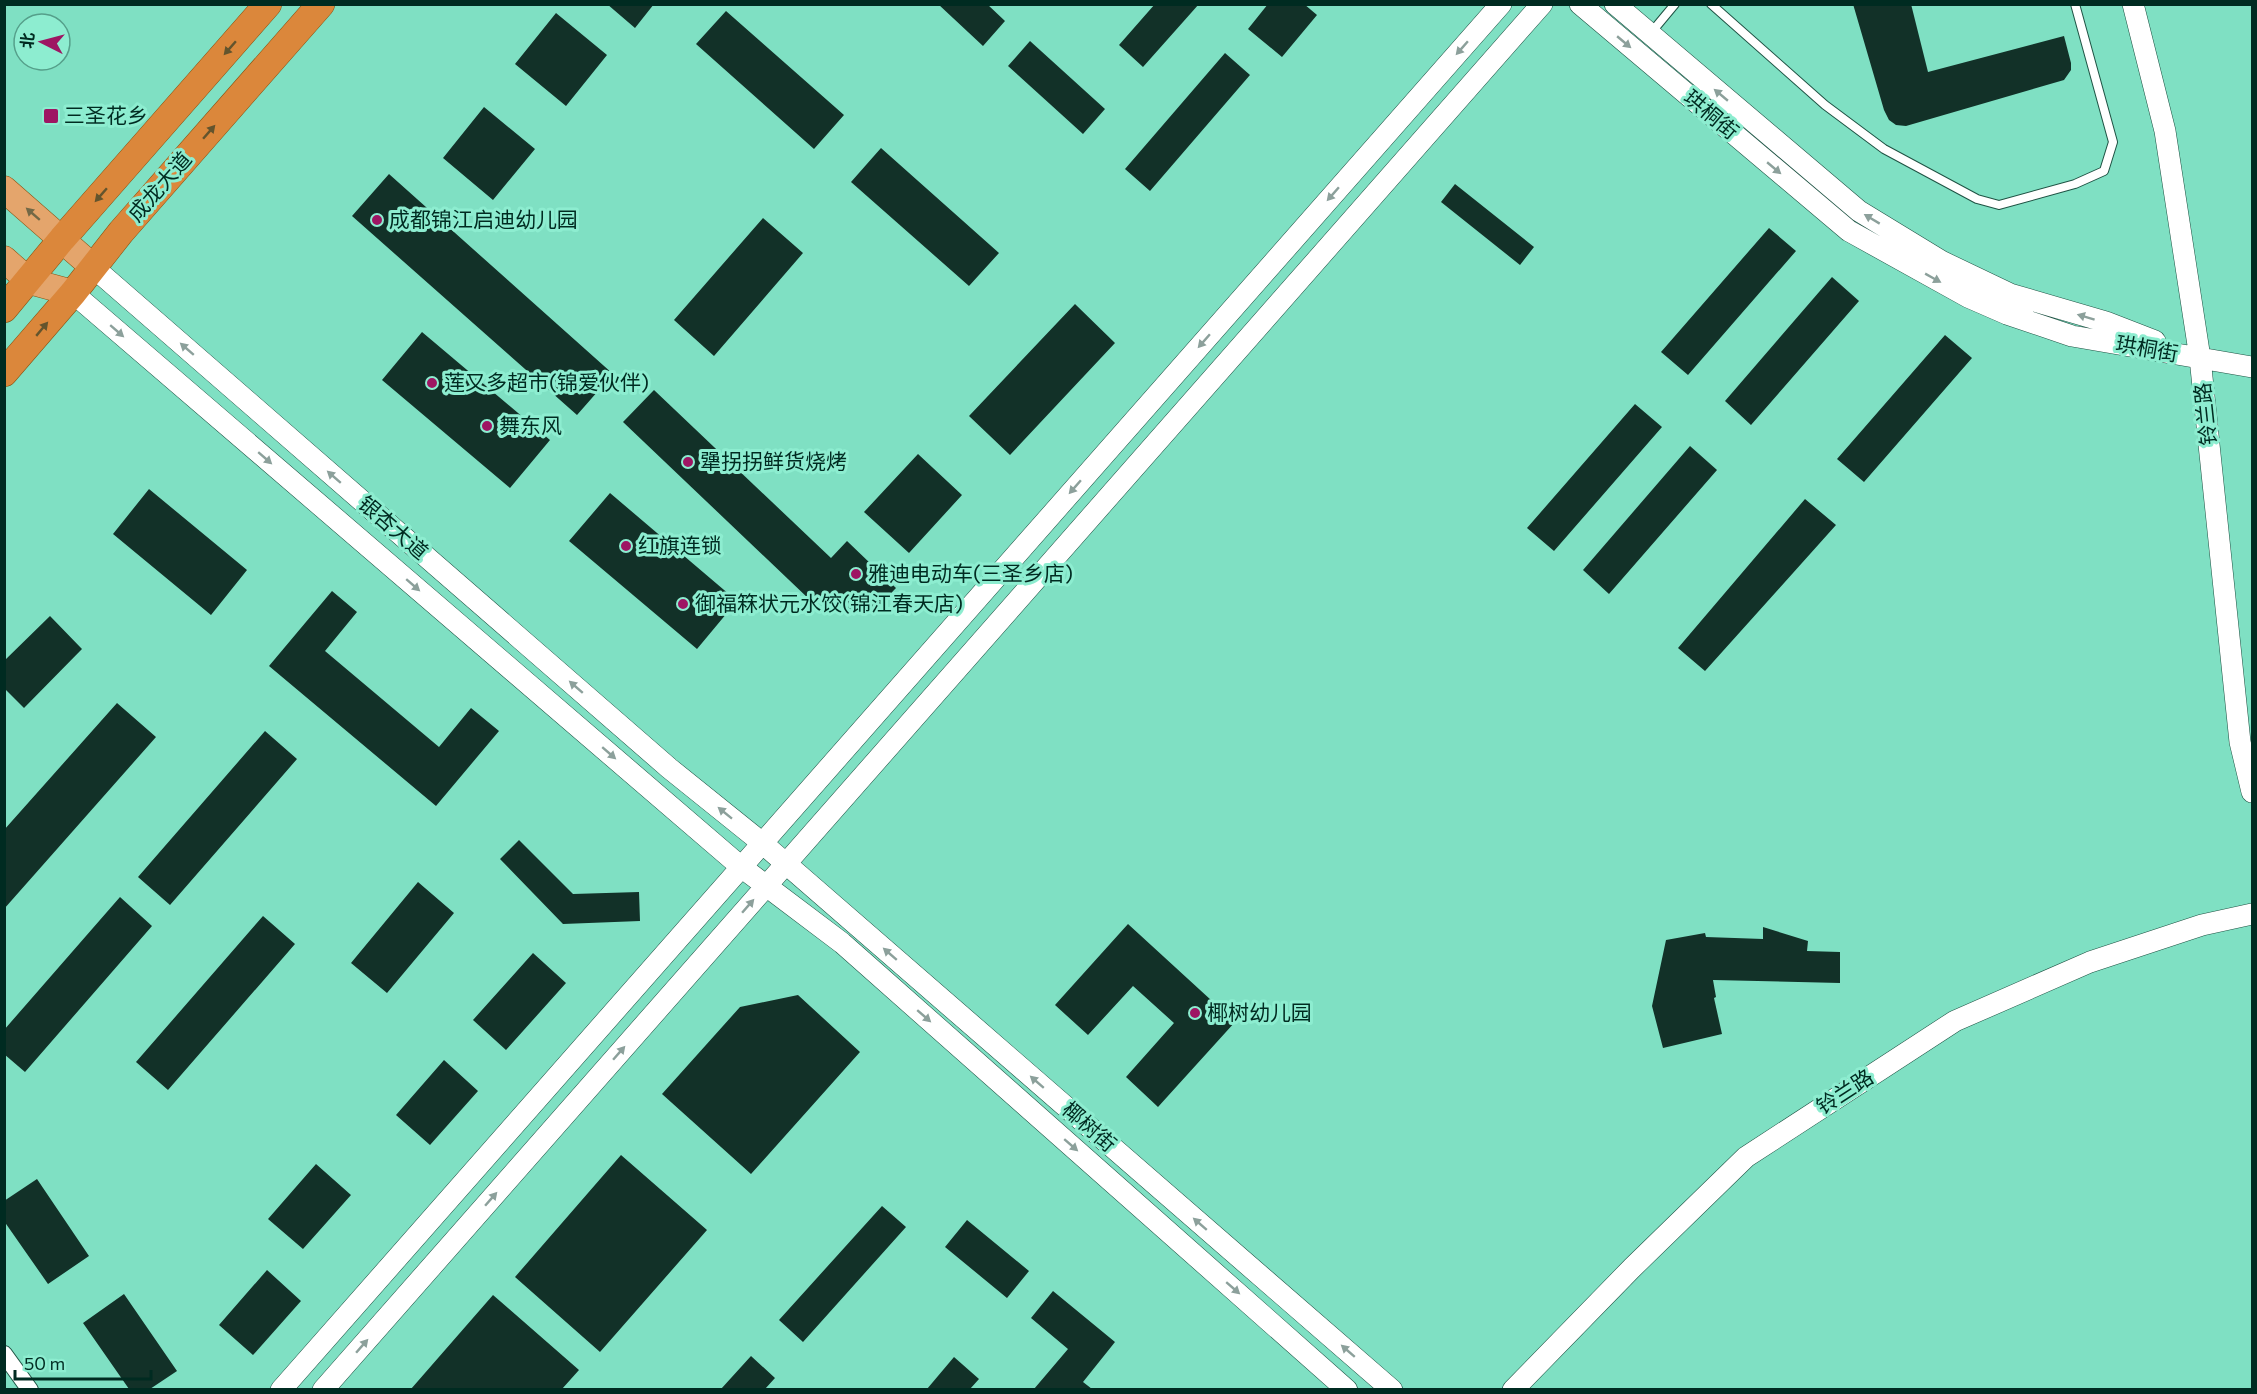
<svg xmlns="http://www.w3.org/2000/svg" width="2257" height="1394" font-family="Commissioner,'Noto Sans SC',sans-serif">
  <rect width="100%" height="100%" fill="#7fe0c3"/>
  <path fill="#123128" d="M607,4H654L635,28Z
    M938,4H987L1005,21L983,46Z
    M1155,4H1199L1143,67L1119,45Z
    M1268,4H1304L1317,15L1282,57L1248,29Z
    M1853,4H1911L1928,72L2064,36L2071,63V70L2064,80L1906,126L1896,125L1889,120L1884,110Z
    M726,11L844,115L814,149L696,44Z
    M556,13L607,55L566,106L515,64Z
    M1030,41L1105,109L1083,134L1008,66Z
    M1225,53L1250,75L1150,191L1125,169Z
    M484,107L535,149L493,200L443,158Z
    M881,148L999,253L969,286L851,182Z
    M389,174L613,374L577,415L352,216Z
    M1455,184L1534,247L1520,265L1441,202Z
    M763,218L803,253L714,356L674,320Z
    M1769,228L1796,251L1688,375L1661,352Z
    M1832,277L1859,301L1751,425L1725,401Z
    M1075,304L1115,343L1010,455L969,416Z
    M422,332L550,440L510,488L382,380Z
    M1945,335L1972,358L1864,482L1837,459Z
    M654,390L831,558L847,541L896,588L872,613L810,600L623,422Z
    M1635,404L1662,427L1554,551L1527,528Z
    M1690,446L1717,470L1609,594L1583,570Z
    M918,454L962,495L909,553L864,512Z
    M149,489L247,570L211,615L113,534Z
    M610,493L737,601L697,649L569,541Z
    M1805,499L1836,525L1705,671L1678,648Z
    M332,591L357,612L325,651L439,747L471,708L499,731L436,806L269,666Z
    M50,616L82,649L24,708L4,688V661Z
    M117,703L156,737L4,909V830Z
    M265,731L297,759L170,905L138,877Z
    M519,840L573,894L639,892L640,921L563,924L500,859Z
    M418,882L454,913L387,993L351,963Z
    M120,897L152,926L25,1072L4,1054V1030Z
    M263,916L295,944L168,1090L136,1062Z
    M1128,924L1235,1022L1158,1107L1126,1077L1174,1023L1133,986L1088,1035L1055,1005Z
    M1763,927L1808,941L1807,951L1840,952V983L1713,980L1716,997L1714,998L1722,1034L1663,1048L1652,1006L1666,940L1705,933L1706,937L1763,939Z
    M533,953L566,983L506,1050L473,1020Z
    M798,995L860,1052L751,1174L662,1094L740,1007Z
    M444,1060L478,1091L430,1145L396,1115Z
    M621,1155L707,1230L600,1352L515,1277Z
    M316,1164L351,1195L303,1249L268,1219Z
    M37,1179L89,1256L48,1284L4,1221V1201Z
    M882,1206L906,1227L803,1342L779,1320Z
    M967,1220L1029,1271L1007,1298L945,1247Z
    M267,1270L301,1301L253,1355L219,1325Z
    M1053,1291L1115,1342L1083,1382L1092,1389H1034L1068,1349L1031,1318Z
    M124,1294L177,1371L150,1389H129L83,1323Z
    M493,1295L579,1370L562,1389H411Z
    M751,1356L775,1378L765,1389H721Z
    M954,1357L979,1379L970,1389H927Z"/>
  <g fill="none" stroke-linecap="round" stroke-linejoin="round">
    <g stroke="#1f5344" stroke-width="10">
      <path id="service" d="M1711,4L1825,105L1884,149L1977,199L1999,205L2075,184L2104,171L2113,142L2075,4
        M1650,34L1675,4"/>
    </g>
    <g stroke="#1f5344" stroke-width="18">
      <path id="minor" d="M4,1354L30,1390"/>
    </g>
    <g stroke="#1f5344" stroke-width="22">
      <path id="tertiary" d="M1580,4L1849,231L1968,297L2007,314L2072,336L2252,367
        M1615,4L1859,211L1941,261L2010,294L2106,322L2155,341
        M2133,4L2165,131L2200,358L2240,742L2252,792
        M93,267L669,768L761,842L1392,1390
        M73,293L740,866L842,943L1347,1390
        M281,1390L1501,4
        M323,1390L1542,4
        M1513,1390L1632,1268L1746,1157L1955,1021L2090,962L2202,925L2252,914"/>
    </g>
    <g stroke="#885312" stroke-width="27">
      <path id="primary" d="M4,189L93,267
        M4,259L29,281L73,293"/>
    </g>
    <g stroke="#885312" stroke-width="28">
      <path id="trunk" d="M4,309L62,239L268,4
        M4,373L73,293L121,232L321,4"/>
    </g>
    <use href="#service" stroke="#fff" stroke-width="8"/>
    <use href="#minor" stroke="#fff" stroke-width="16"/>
    <use href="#tertiary" stroke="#fff" stroke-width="21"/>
    <use href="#primary" stroke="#e4a56c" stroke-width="26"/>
    <use href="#trunk" stroke="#db873b" stroke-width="27"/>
  </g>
  <defs><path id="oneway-solid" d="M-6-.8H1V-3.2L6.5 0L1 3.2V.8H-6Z" transform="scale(1.5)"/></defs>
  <g fill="#8ca09b">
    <use href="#oneway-solid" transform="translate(1624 42) rotate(40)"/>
    <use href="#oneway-solid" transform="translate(1462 48) rotate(131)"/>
    <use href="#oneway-solid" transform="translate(1721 95) rotate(-140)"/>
    <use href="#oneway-solid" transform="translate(1774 168) rotate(40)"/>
    <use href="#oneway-solid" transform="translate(1333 194) rotate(131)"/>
    <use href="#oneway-solid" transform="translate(1872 219) rotate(-149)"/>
    <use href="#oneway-solid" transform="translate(1933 278) rotate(29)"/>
    <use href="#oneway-solid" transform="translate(2086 317) rotate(-163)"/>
    <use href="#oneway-solid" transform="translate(117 331) rotate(41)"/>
    <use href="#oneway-solid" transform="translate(1204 341) rotate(131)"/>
    <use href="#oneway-solid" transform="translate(187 349) rotate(-139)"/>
    <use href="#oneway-solid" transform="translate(265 458) rotate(41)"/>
    <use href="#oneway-solid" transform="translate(334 477) rotate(-139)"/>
    <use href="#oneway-solid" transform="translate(1075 487) rotate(131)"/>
    <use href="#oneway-solid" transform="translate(413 585) rotate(41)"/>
    <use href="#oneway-solid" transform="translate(576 687) rotate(-139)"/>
    <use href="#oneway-solid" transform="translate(609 753) rotate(41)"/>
    <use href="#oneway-solid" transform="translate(725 813) rotate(-141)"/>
    <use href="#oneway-solid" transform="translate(748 906) rotate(-49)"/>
    <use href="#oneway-solid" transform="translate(890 954) rotate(-139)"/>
    <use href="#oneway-solid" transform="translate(924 1016) rotate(41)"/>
    <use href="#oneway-solid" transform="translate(619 1053) rotate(-49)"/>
    <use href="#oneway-solid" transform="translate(1037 1082) rotate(-139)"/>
    <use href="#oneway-solid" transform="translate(1071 1145) rotate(41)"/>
    <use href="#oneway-solid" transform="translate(491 1199) rotate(-49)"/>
    <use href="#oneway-solid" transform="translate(1200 1224) rotate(-139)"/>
    <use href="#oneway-solid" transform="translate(1233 1288) rotate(41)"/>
    <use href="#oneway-solid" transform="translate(362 1346) rotate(-49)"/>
    <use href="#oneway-solid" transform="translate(1348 1351) rotate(-139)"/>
  </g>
  <g fill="#63542d">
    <use href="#oneway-solid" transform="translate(230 48) rotate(131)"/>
    <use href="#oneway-solid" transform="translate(209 132) rotate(-49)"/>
    <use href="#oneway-solid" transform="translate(101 195) rotate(131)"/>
    <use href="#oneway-solid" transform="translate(42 329) rotate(-50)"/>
  </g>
  <use fill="#726846" href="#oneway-solid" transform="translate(33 214) rotate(-139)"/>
  <g fill="#9e1563" stroke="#8dedd0" stroke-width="2">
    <rect x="43" y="108" width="16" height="16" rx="3"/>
    <circle cx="377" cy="220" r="6"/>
    <circle cx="432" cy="383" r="6"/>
    <circle cx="487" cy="426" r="6"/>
    <circle cx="688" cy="462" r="6"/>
    <circle cx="626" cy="546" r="6"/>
    <circle cx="856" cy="574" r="6"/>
    <circle cx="683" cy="604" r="6"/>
    <circle cx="1195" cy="1013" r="6"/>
  </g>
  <g text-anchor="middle" stroke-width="6" stroke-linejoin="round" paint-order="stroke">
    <g font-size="21" fill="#002b21" stroke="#8dedd0">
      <text transform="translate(1711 115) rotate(40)" y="7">珙桐街</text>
      <text transform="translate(160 187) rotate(-49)" y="7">成龙大道</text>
      <text transform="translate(2147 349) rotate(10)" y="7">珙桐街</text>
      <text transform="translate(2206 414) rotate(-96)" y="7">铃兰路</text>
      <text transform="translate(393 528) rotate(41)" y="7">银杏大道</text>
      <text transform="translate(1845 1092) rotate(-33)" y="7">铃兰路</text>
      <text transform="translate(1089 1127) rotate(41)" y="7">椰树街</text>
    </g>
    <g font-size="21" fill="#002b21" stroke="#8dedd0" text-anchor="start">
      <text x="64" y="123">三圣花乡</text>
      <text x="389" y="227">成都锦江启迪幼儿园</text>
      <text x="444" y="390">莲又多超市(锦爱伙伴)</text>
      <text x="499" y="433">舞东风</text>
      <text x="700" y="469">犟拐拐鲜货烧烤</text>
      <text x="638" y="553">红旗连锁</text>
      <text x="868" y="581">雅迪电动车(三圣乡店)</text>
      <text x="695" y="611">御福箖状元水饺(锦江春天店)</text>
      <text x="1207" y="1020">椰树幼儿园</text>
    </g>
  </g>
  <rect width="2257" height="1394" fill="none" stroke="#002b21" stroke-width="12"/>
  <g transform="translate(42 42) rotate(276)"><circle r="28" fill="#8dedd0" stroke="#559f8a" stroke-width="1.5"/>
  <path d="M0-4.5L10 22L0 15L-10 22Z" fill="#9e1563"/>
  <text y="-9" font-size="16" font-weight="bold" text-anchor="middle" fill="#002b21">北</text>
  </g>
  <path d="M15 1370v9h136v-9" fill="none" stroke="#002b21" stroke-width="3"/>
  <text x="24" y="1370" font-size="18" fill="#002b21" stroke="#8dedd0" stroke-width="4.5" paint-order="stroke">50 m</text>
</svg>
